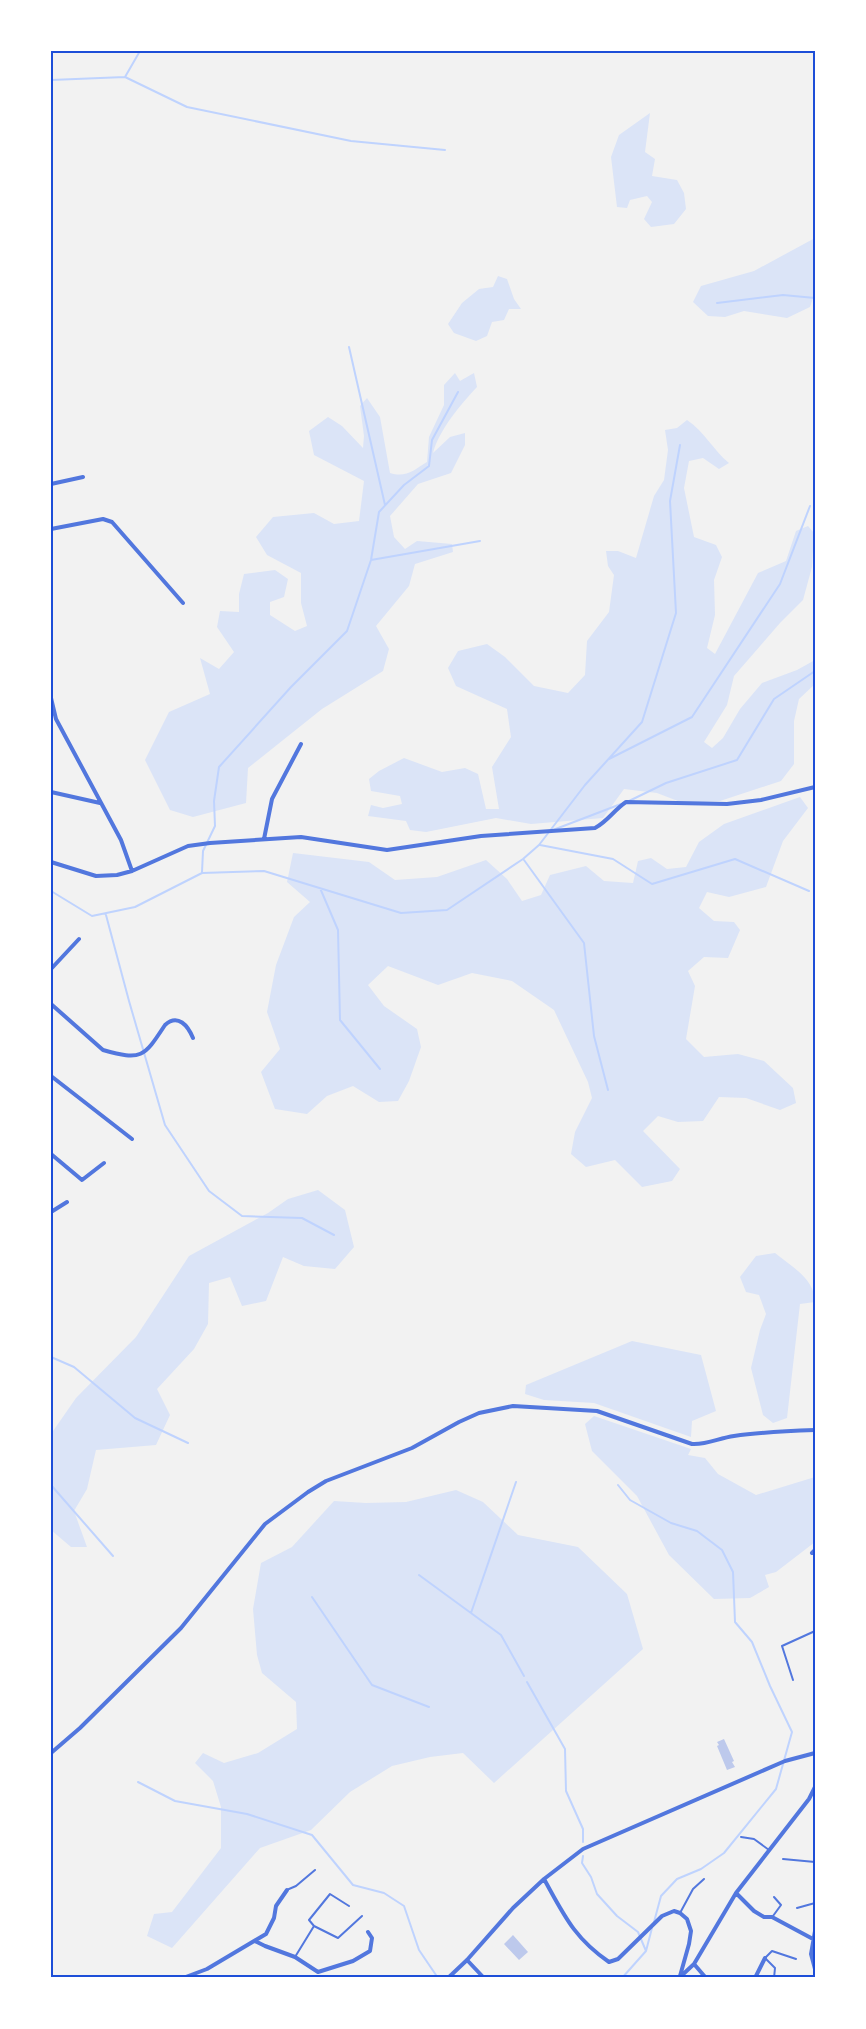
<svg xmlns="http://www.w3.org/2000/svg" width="866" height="2029" font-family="'DejaVu Sans',sans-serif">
  <rect width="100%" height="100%" fill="#f2f2f2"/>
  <path fill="#dbe4f7" d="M650,113L645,152L655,159L652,176L677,180L684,193L686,209L674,224L651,227L644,219L652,202L647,196L630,200L627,208L617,207L611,157L619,135Z
    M815,238V292L810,307L787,318L744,311L725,317L708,316L693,302L701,286L754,271Z
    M498,276L507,279L514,299L521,309H509L504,320L492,322L487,336L476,341L454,333L448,324L462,303L479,289L493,287Z
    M455,373L460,381L474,373L477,387C461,404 439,430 433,453L450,437L465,433V445L451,473L418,484L390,516L394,537L405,549L417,541L452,544L453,552L415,564L409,586L376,626L389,649L383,671L322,709L248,768L246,803L193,817L170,810L145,760L169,712L210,694L200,658L219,669L234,652L217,627L220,611L239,612V594L244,574L275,570L288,579L284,597L270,602V615L295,631L307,626L301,603V573L267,555L256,537L273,517L314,513L334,524L359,521L364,481L314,455L309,431L328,417L342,426L363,448L364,436L360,406L367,398L380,417L390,473C406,478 414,470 427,462L429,437L444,405V385Z
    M687,420C705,432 713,450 729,463L719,469L703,458L689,461L684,488L694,537L716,545L722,557L714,580L715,615L707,648L715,654L758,573L786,561L796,531L808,526L814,533L812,567L803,600L780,623L734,676L727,705L704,742L712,748L723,738L740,709L762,683L797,670L815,660V684L799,699L794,721V764L781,781L720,801L683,803L657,793L624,789L603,818L531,824L496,818L426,832L410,830L406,821L368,816L371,805L383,808L402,804L400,796L371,791L369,779L379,771L404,758L442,772L465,768L478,774L486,809H499L492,767L511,737L507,709L456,686L448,668L458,651L487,644L505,657L534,686L568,693L585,675L587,641L609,612L614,575L608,566L606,551H618L636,558L654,496L664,480L668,450L665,430L677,428Z
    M800,797L808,808L783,841L766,887L729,897L707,892L699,908L714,921L734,922L740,930L728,958L704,957L688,971L695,986L686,1039L704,1057L738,1054L764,1061L793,1088L796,1103L780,1110L746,1098L719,1097L703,1121L678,1122L658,1116L643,1131L680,1169L672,1181L642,1187L615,1160L586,1167L571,1154L575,1132L592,1098L588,1082L554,1010L512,981L472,973L438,985L388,966L368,985L384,1006L417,1029L421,1047L409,1081L398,1101L379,1102L353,1086L327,1096L307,1114L275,1109L261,1072L280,1049L267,1012L276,965L294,917L310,902L287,882L293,853L369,862L395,880L437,877L486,860L507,879L522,901L541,895L550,875L586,866L604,881L633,883L638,861L651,858L667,869L686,867L699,842L724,824Z
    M318,1190L345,1210L354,1247L335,1269L304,1266L283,1257L266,1301L242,1306L230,1277L209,1283L208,1324L194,1349L157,1389L170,1415L156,1445L96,1450L87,1489L74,1511L87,1547H71L51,1530V1434L76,1398L136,1337L189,1256L268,1213L288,1199Z
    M775,1253C791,1266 815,1279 815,1302L800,1304L787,1418L773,1423L763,1415L751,1368L760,1330L766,1314L759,1295L746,1292L740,1277L756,1256Z
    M632,1341L701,1355L716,1411L692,1421L691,1437L594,1403L544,1400L525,1394L526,1385Z
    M594,1416L691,1449L688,1455L705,1458L718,1474L756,1495L815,1477V1542L776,1572L765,1575L769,1587L750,1598L714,1599L669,1555L637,1496L592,1451L585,1424Z
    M456,1490L483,1502L518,1535L578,1547L627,1594L643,1649L494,1783L463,1753L430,1757L392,1766L350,1792L311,1830L260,1848L172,1948L147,1936L154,1914L172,1912L221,1848V1807L213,1781L195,1763L203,1753L224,1763L258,1753L297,1729L296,1702L262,1673L257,1655L253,1609L261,1563L292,1547L334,1501L366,1503L406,1502Z"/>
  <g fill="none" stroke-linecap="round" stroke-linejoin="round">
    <path stroke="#bfd3fe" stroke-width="2" d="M125,77L140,51
      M51,80L125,77L187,107L351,141L445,150
      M717,303L783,295L815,298
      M349,347L385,505
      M371,560L480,541
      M609,759L692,717L780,584L810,506
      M629,801L666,783L737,760L774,699L815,671
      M553,830L621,804
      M540,845L613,859L652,884L735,859L809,891
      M524,860L584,943L594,1036L608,1090
      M202,872L203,851L215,826L214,801L219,767L291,687L347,631L371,560L379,512L404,485L429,466L432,440L458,392
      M320,888L338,930L340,1020L380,1069
      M51,891L92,916L135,907L202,873L264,871L401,913L447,910L523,859L539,845L585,785L642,722L676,613L670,501L680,445
      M106,915L129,1001L165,1125L209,1191L242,1216L302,1218L334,1235
      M51,1357L74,1367L135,1418L188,1443
      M51,1485L113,1556
      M618,1485L630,1500L671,1523L697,1531L722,1550L733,1572L735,1622L752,1642L770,1686L792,1732L776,1789L724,1853L701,1869L677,1879L661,1896L654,1922
      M419,1575L501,1635L524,1676
      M312,1597L372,1685L429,1707
      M471,1613L516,1482
      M527,1682L565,1749L566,1791L583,1829V1842
      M138,1782L175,1801L247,1814L312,1835L353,1885L384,1893L404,1906L419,1950L438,1978
      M583,1856L582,1863L591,1877L597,1894L617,1916L638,1932L646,1951L622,1978
      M646,1951L652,1928"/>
  </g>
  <path fill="#bdc9ec" d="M724,1739L734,1761L732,1762L735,1767L727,1770L717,1746L719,1745L717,1742Z
    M513,1935L528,1952L519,1960L504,1944Z"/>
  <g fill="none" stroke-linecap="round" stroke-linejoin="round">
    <path stroke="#5277de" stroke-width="2" d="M793,1680L782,1646L815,1631
      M741,1837L754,1839L769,1850
      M783,1859L815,1862
      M289,1889L296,1886L315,1870
      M797,1908L815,1903
      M680,1913L693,1889L704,1879
      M773,1916L781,1905L774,1897
      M314,1926L338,1938L362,1916
      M295,1957L314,1926L309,1920L330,1894L349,1906
      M774,1978L775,1968L765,1958L772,1951L796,1959"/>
    <path stroke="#5277de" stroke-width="4" d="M51,484L83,477
      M51,529L103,519L112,522L183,603
      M51,698L56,719L121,840L132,871
      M51,792L100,803
      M264,839L272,799L301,744
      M51,862L96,876L117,875L132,871L188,846L210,843L301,837L387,850L481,836L595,828C608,821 614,810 626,802L727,804L761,800L815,787
      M51,969L79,939
      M51,1004L103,1050C142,1061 144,1057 165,1025C178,1013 188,1026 193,1038
      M51,1076L132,1139
      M51,1154L82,1180L104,1163
      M51,1212L67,1202
      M812,1553L815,1550
      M51,1753L80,1728L181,1628L265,1524L308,1492L326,1481L412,1448L459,1422L479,1413L513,1406L597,1411L692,1444C707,1445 719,1438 734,1436C761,1432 788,1431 815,1430
      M544,1879C564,1915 574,1938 609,1962L618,1959L662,1916L674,1911L680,1913L687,1919L691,1931L689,1944L680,1976
      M736,1893L754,1911L764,1917H772L813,1939
      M815,1931L811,1954L815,1969
      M255,1941L265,1946L295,1957L318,1972L353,1961L370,1951L372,1938L368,1932
      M467,1960L484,1978
      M694,1964L706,1978
      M183,1978L207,1969L266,1934L274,1918L276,1906L287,1890
      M448,1978L467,1960L513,1908L544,1879L583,1849L785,1761L815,1753
      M679,1978L694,1964L736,1893L809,1799L815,1787
      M755,1978L765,1958"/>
  </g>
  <rect width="866" height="2029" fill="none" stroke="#ffffff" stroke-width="105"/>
  <rect x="52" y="52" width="762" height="1924" fill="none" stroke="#1d4ed8" stroke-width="2"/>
</svg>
